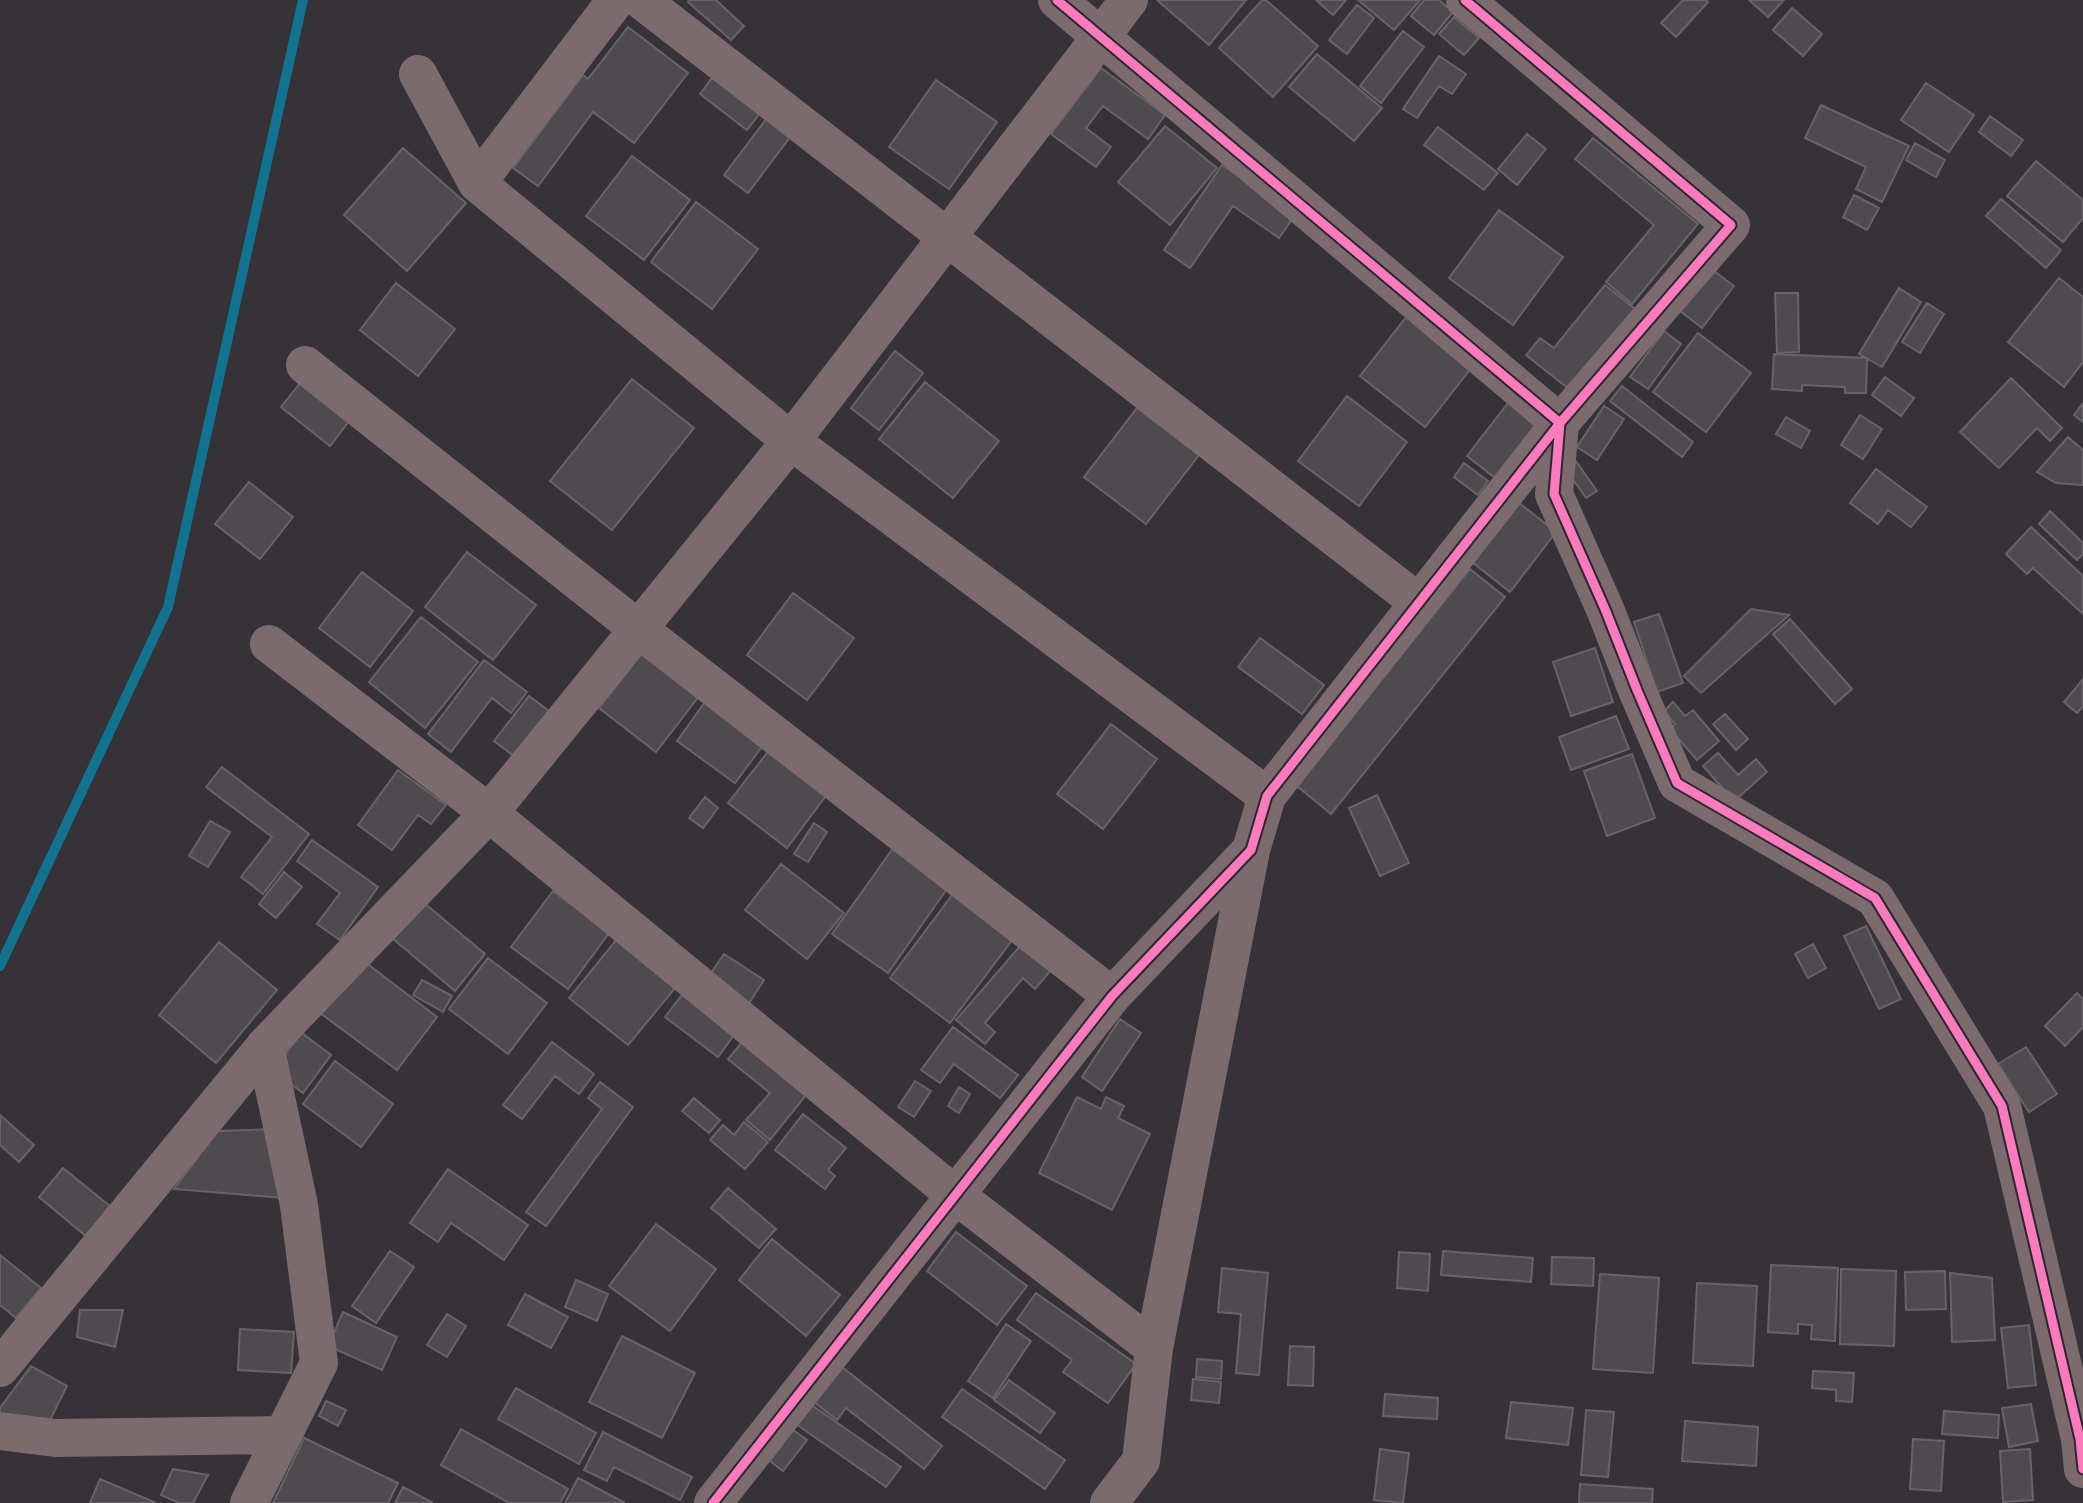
<svg xmlns="http://www.w3.org/2000/svg" width="2083" height="1503" font-family="Ubuntu,sans-serif">
  <rect width="100%" height="100%" fill="#353337"/>
  <g fill="none" stroke-linecap="round" stroke-linejoin="round">
    <path stroke="#127391" stroke-width="10" d="M0,966L168,607L303,0"/>
  </g>
  <path fill="#4d4b4e" stroke="#676467" stroke-width="2" d="M689,0H716L744,26L731,40L688,2Z
    M1159,0H1246L1209,45L1158,1Z
    M1262,0H1266L1318,46L1273,97L1219,48Z
    M1316,0H1346L1333,15Z
    M1358,0H1420L1394,30Z
    M1424,0H1439L1453,12L1434,35L1411,16Z
    M1683,0H1706L1708,2L1676,37L1661,23Z
    M1749,0H1784L1768,17Z
    M1357,5L1374,18L1347,54L1329,40Z
    M1792,8L1822,34L1803,56L1773,30Z
    M1454,17L1479,38L1464,55L1439,34Z
    M628,27L688,73L634,143L593,112L538,186L513,168L583,75L588,79Z
    M1403,31L1424,47L1381,103L1360,86Z
    M1317,54L1382,108L1354,141L1289,87Z
    M1439,56L1466,74L1452,94L1439,86L1417,118L1403,109Z
    M1101,68L1165,115L1148,139L1103,106L1086,128L1111,147L1096,167L1051,134Z
    M712,78L760,113L747,130L700,94Z
    M936,80L997,122L949,189L889,147Z
    M1926,83L1974,115L1949,152L1901,120Z
    M1821,105L1909,146L1882,202L1856,189L1866,167L1805,138Z
    M1990,116L2023,140L2011,156L1979,132Z
    M767,118L791,136L748,193L724,175Z
    M1165,126L1217,168L1170,225L1118,182Z
    M1438,127L1498,173L1484,190L1424,145Z
    M1527,134L1546,149L1517,185L1498,169Z
    M1593,138L1698,224L1632,304L1606,282L1654,225L1575,159Z
    M1915,143L1945,160L1936,177L1906,160Z
    M403,148L466,203L407,271L344,215Z
    M632,156L690,200L644,260L586,216Z
    M2036,161L2083,200V218L2063,242L2007,196Z
    M1222,165L1295,215L1279,238L1233,206L1190,268L1164,250Z
    M1854,195L1879,208L1867,230L1843,217Z
    M2001,199L2061,250L2046,268L1986,216Z
    M696,202L758,249L712,309L651,262Z
    M1499,210L1563,257L1513,325L1449,278Z
    M1710,268L1734,286L1702,328L1679,310Z
    M2059,278L2083,297V362L2064,387L2008,342Z
    M396,283L455,329L418,376L360,330Z
    M1605,285L1635,309L1569,389L1526,355L1540,338L1554,348Z
    M1899,288L1921,302L1882,367L1859,354Z
    M1775,293H1798L1799,352L1777,353Z
    M1927,303L1944,314L1920,353L1902,342Z
    M1411,311L1476,362L1425,427L1360,376Z
    M1664,331L1681,344L1648,389L1630,377Z
    M1698,333L1751,373L1706,432L1653,392Z
    M895,351L923,373L879,430L851,408Z
    M1774,354L1867,358L1866,393H1845V387L1802,385V391L1772,389Z
    M1885,377L1914,398L1901,416L1872,395Z
    M2011,378L2062,428L2050,441L2037,428L1999,468L1960,432Z
    M632,379L694,428L612,530L550,481Z
    M301,382L350,420L330,446L281,407Z
    M925,382L999,441L953,498L879,439Z
    M1622,386L1693,442L1682,457L1610,401Z
    M1515,394L1548,418L1499,481L1467,456Z
    M1347,396L1407,442L1359,506L1298,461Z
    M2083,403V422L2074,415Z
    M1604,406L1624,419L1597,460L1577,447Z
    M1137,408L1199,455L1146,524L1084,477Z
    M1860,415L1882,429L1863,459L1841,445Z
    M1786,417L1810,431L1801,448L1776,434Z
    M2068,437L2083,450V485L2056,483L2037,472Z
    M1573,457L1597,491L1586,498L1562,464Z
    M1464,463L1488,481L1478,495L1454,477Z
    M1876,469L1927,507L1911,527L1888,510L1878,524L1850,503Z
    M249,482L293,517L260,559L215,524Z
    M1513,498L1556,532L1510,592L1467,558Z
    M2050,511L2083,543V554L2077,560L2039,524Z
    M2031,527L2083,576V614L2033,568L2027,574L2006,554Z
    M467,552L536,605L493,660L425,607Z
    M1470,569L1505,597L1331,814L1297,786Z
    M362,572L413,611L370,667L319,628Z
    M793,593L854,638L807,700L747,655Z
    M1751,609L1789,615L1701,693L1684,676Z
    M1659,614L1683,683L1657,692L1634,622Z
    M421,617L478,662L425,728L369,682Z
    M1790,619L1852,689L1835,704L1773,634Z
    M1260,638L1324,685L1302,714L1238,667Z
    M1595,648L1613,702L1571,716L1553,662Z
    M644,651L700,695L656,752L599,708Z
    M484,660L527,692L511,713L492,698L451,752L428,734Z
    M2083,679V706L2077,713L2064,702Z
    M529,696L549,711L514,756L494,741Z
    M705,702L764,744L735,783L677,741Z
    M1673,702L1685,716L1693,710L1719,741L1697,760L1670,729L1675,724L1664,711Z
    M1725,714L1748,739L1736,750L1713,724Z
    M1616,716L1629,749L1571,770L1559,737Z
    M1111,724L1157,759L1103,829L1057,794Z
    M770,749L828,793L787,848L728,803Z
    M1718,753L1738,775L1756,759L1767,772L1734,801L1703,766Z
    M1632,754L1655,818L1607,836L1584,771Z
    M222,767L309,834L263,894L241,877L272,837L206,787Z
    M398,770L446,805L431,824L418,815L392,850L358,825Z
    M1377,795L1409,863L1380,876L1349,808Z
    M705,797L718,808L703,828L689,818Z
    M210,821L230,832L208,867L189,856Z
    M814,823L827,832L808,862L794,854Z
    M312,840L378,887L340,940L317,924L340,893L297,861Z
    M894,847L949,886L888,973L832,934Z
    M781,864L844,913L807,959L745,910Z
    M284,872L302,887L276,918L259,904Z
    M553,891L609,933L568,989L511,947Z
    M953,894L1013,939L950,1023L890,978Z
    M417,897L485,954L455,991L386,933Z
    M1866,926L1901,999L1879,1009L1844,936Z
    M617,939L676,987L628,1045L569,998Z
    M219,942L277,990L216,1063L159,1015Z
    M1813,944L1826,968L1808,978L1795,954Z
    M1021,945L1051,970L1035,989L1023,978L985,1023L995,1032L985,1044L956,1020Z
    M724,954L764,980L749,1003L709,976Z
    M488,958L547,1003L508,1054L449,1009Z
    M361,959L437,1017L397,1070L320,1013Z
    M422,980L452,996L443,1012L413,995Z
    M2077,993L2083,999V1027L2065,1046L2045,1026Z
    M682,995L734,1035L718,1057L665,1017Z
    M1120,1019L1141,1033L1102,1091L1082,1077Z
    M953,1027L1018,1075L1000,1098L954,1064L940,1083L921,1070Z
    M302,1033L331,1055L303,1093L273,1070Z
    M743,1041L807,1094L770,1140L746,1120L770,1093L728,1059Z
    M552,1042L594,1074L579,1094L555,1076L522,1119L503,1105Z
    M2026,1047L2057,1094L2029,1112L1998,1064Z
    M335,1061L393,1104L361,1147L303,1104Z
    M915,1081L931,1091L914,1117L898,1107Z
    M600,1082L633,1107L546,1226L526,1212L602,1109L588,1098Z
    M959,1087L970,1094L959,1113L948,1106Z
    M1077,1097L1101,1109L1106,1097L1124,1106L1118,1118L1150,1134L1112,1210L1039,1173Z
    M694,1098L720,1120L709,1133L682,1111Z
    M803,1114L846,1148L828,1170L835,1176L825,1189L775,1150Z
    M0,1115L34,1145L19,1162L0,1145Z
    M744,1122L768,1142L745,1169L710,1140L723,1125L734,1135Z
    M277,1129L283,1198L174,1189L218,1131Z
    M63,1168L111,1207L87,1237L39,1197Z
    M448,1169L528,1225L504,1260L451,1223L438,1242L410,1223Z
    M728,1188L776,1229L759,1248L711,1208Z
    M656,1224L716,1269L670,1331L609,1286Z
    M956,1232L1027,1286L997,1325L927,1271Z
    M772,1239L840,1295L806,1336L739,1280Z
    M390,1251L414,1267L376,1323L352,1306Z
    M1443,1251L1533,1258L1531,1282L1441,1275Z
    M1399,1252L1430,1254L1428,1291L1397,1288Z
    M0,1255L41,1288L16,1318L0,1305Z
    M1552,1257L1594,1258L1593,1286L1551,1284Z
    M1771,1265L1838,1268L1835,1341L1811,1339L1812,1325L1798,1324V1334L1768,1332Z
    M1222,1268L1268,1273L1259,1375L1236,1373L1241,1314L1218,1312Z
    M1841,1269L1896,1271L1894,1346L1840,1344Z
    M1945,1271L1946,1309L1906,1310L1905,1272Z
    M1950,1273L1992,1278L1995,1340L1952,1342Z
    M1600,1274L1659,1278L1653,1373L1593,1369Z
    M576,1280L608,1294L597,1321L565,1307Z
    M1697,1283L1757,1286L1753,1366L1693,1363Z
    M1036,1293L1136,1364L1108,1403L1063,1372L1072,1360L1017,1320Z
    M525,1294L568,1317L551,1348L508,1325Z
    M80,1310H123L115,1347L77,1337Z
    M343,1312L397,1337L382,1370L328,1346Z
    M447,1314L466,1326L447,1357L427,1345Z
    M1006,1324L1031,1341L993,1398L968,1381Z
    M2029,1325L2036,1385L2008,1388L2001,1328Z
    M240,1329L294,1332L291,1373L238,1370Z
    M622,1336L695,1373L662,1438L589,1402Z
    M1290,1346L1314,1347L1313,1386L1288,1385Z
    M1197,1359L1222,1361L1221,1379L1196,1377Z
    M837,1363L942,1446L924,1469L846,1408L837,1420L809,1398Z
    M31,1366L67,1386L50,1420L0,1418V1408Z
    M1813,1371L1854,1373L1852,1402L1836,1401V1390L1812,1388Z
    M1193,1379L1221,1382L1219,1403L1191,1400Z
    M1009,1380L1055,1413L1040,1433L994,1400Z
    M516,1388L596,1433L579,1464L498,1419Z
    M962,1389L1065,1460L1045,1489L942,1417Z
    M1385,1394L1438,1398L1437,1419L1383,1416Z
    M326,1401L346,1410L338,1426L319,1416Z
    M1511,1402L1573,1408L1568,1445L1506,1438Z
    M810,1404L901,1467L886,1487L796,1424Z
    M2031,1404L2038,1441L2009,1447L2002,1408Z
    M1586,1410L1614,1412L1608,1477L1581,1475Z
    M1944,1411L1999,1415L1998,1438L1942,1434Z
    M1685,1421L1758,1427L1756,1466L1682,1461Z
    M461,1429L568,1489L560,1503H509L441,1465Z
    M793,1430L807,1440L783,1471L770,1461Z
    M603,1432L692,1477L680,1500L614,1467L607,1481L584,1470Z
    M304,1438L398,1483L388,1503H273Z
    M1913,1439L1944,1441L1941,1491L1910,1489Z
    M1380,1449L1409,1453L1403,1503L1374,1500Z
    M2030,1449L2033,1500L2003,1502L2000,1451Z
    M173,1469L208,1475L193,1503H179L161,1495Z
    M578,1478L625,1503H565Z
    M100,1479L156,1503H90Z
    M1580,1484L1653,1489L1652,1503H1579Z
    M403,1487L433,1503H395Z"/>
  <g fill="none" stroke-linecap="round" stroke-linejoin="round">
    <path stroke="#7c6b6e" stroke-width="38" d="M641,0L1418,602
      M1057,0L1560,423L1554,494L1605,609L1637,690L1677,783L1875,898L2002,1106L2080,1439L2083,1469
      M418,74L477,183L791,441L1267,796
      M477,183L616,0
      M305,365L637,628L1112,996
      M269,644L489,813L954,1194L1154,1348
      M0,1368L265,1046L489,813L791,441L1129,0
      M0,1431L55,1438L283,1435
      M249,1503L319,1363L299,1205L265,1046
      M713,1503L1112,996L1251,850L1267,796L1560,423L1731,225L1465,0
      M1109,1503L1141,1461L1154,1348L1251,850"/>
    <g stroke="#2b272f" stroke-width="13">
      <path id="cycleway" d="M1057,0L1560,423L1554,494L1605,609L1637,690L1677,783L1875,898L2002,1106L2080,1439L2083,1469
        M713,1503L1112,996L1251,850L1267,796L1560,423L1731,225L1465,0"/>
    </g>
    <use href="#cycleway" stroke="#fd7abc" stroke-width="9"/>
  </g>
</svg>
